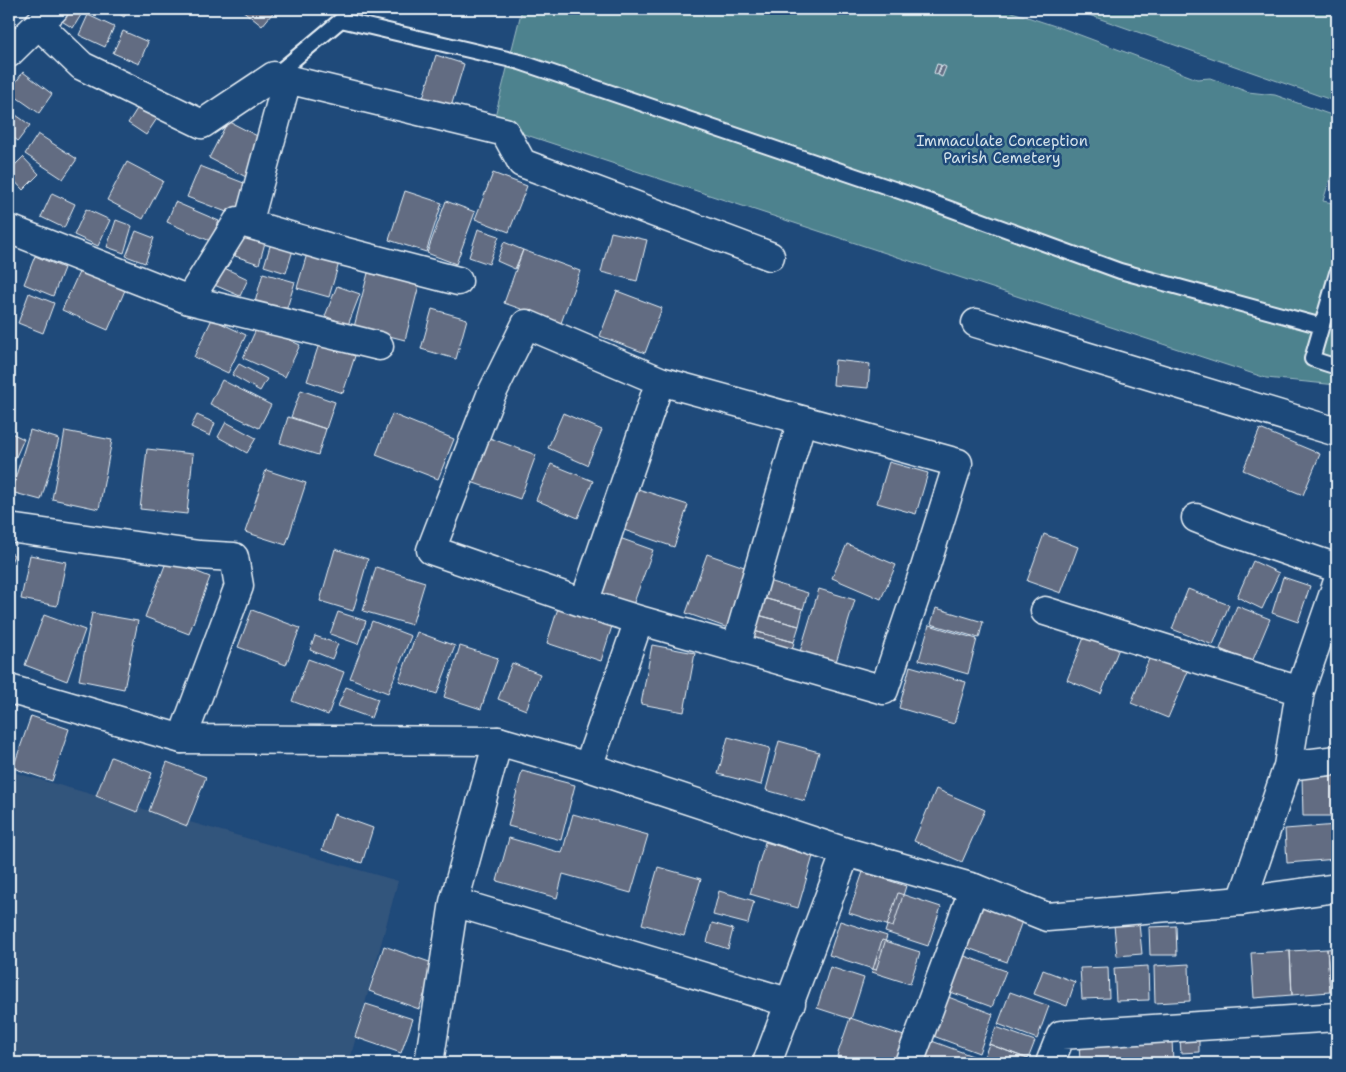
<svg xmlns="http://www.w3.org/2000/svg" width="1346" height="1072" font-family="'Shantell Sans',sans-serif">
  <rect width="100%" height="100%" fill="#1f4a7a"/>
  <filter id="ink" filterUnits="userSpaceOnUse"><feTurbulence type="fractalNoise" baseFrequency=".02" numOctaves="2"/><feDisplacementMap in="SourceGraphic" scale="10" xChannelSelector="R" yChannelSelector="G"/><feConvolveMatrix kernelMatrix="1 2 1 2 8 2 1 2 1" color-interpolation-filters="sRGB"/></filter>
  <g filter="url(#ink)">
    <path fill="#33547c" d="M9,771L398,881L349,1063H9Z"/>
    <path fill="#4e828e" stroke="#9bbac3" d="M522,9H1003L1064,29L1197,79L1210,78L1248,92L1275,95L1337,117V156L1323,201L1337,204V385L1266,378L493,124Z
      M1072,9H1337V102L1306,91Z"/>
    <path fill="#626c82" stroke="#e8f1f8" d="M68,9L84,10L73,28L60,20Z
      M112,9H130L124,17Z
      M241,9H276L262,26Z
      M88,15L114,27L105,47L79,35Z
      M123,31L148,42L139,64L113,53Z
      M436,55L464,64L450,110L422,101Z
      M937,64L941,65L937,75L934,73Z
      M942,65L946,67L942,77L938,75Z
      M23,72L52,94L39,113L9,92Z
      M145,96L164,108L146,135L128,123Z
      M9,110L30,125L18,141L9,134Z
      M228,121L267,141L248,178L209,158Z
      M38,134L77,159L63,179L25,154Z
      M23,157L39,174L23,190L9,175V171Z
      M127,162L163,181L143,219L107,200Z
      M200,166L249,185L237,216L187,197Z
      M493,173L527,186L509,232L475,219Z
      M405,191L442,203L426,252L389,240Z
      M52,193L75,204L64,228L41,217Z
      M446,201L475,212L456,264L427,253Z
      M175,202L219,221L210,241L167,222Z
      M86,209L110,220L98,246L74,235Z
      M116,220L132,226L124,253L107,247Z
      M244,225L268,232L259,264L235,256Z
      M478,229L499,236L489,264L469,257Z
      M136,231L154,238L145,263L126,256Z
      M611,232L647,240L637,281L601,272Z
      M274,233L296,240L286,273L264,266Z
      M504,242L523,250L515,269L497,261Z
      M309,247L341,256L329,297L297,288Z
      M523,250L580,271L561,323L504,303Z
      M35,256L64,268L53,296L24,284Z
      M220,266L248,279L240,296L212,284Z
      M80,270L125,290L108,330L62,310Z
      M263,273L295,282L286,311L255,302Z
      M368,273L419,285L405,340L354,327Z
      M337,286L360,294L348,325L325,316Z
      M617,291L662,308L645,353L600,336Z
      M29,293L54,303L43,333L18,323Z
      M432,309L467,319L456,359L421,349Z
      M212,319L246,335L228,373L194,357Z
      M258,325L300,345L285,377L243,358Z
      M319,344L355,356L343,393L307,381Z
      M835,360L870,364L868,388L833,385Z
      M239,364L267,379L260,391L232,375Z
      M222,380L271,405L259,428L210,404Z
      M301,390L335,402L326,429L291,417Z
      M563,413L602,430L587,465L548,448Z
      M392,414L454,439L438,479L376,455Z
      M197,415L215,423L210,436L191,427Z
      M288,417L326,429L318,455L280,443Z
      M226,422L256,438L247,453L218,437Z
      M1260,429L1320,454L1303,495L1243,470Z
      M30,430L59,439L41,500L11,492Z
      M65,431L112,440L99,509L52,499Z
      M9,432L24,439L9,472Z
      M487,437L536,455L520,499L471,482Z
      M147,449L193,454L187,514L140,509Z
      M889,462L928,473L916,514L877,503Z
      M551,464L593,481L578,518L536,500Z
      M266,470L306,483L286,545L245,532Z
      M635,488L688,505L674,547L621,529Z
      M1044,534L1078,547L1061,593L1027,581Z
      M614,536L653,550L633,605L595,591Z
      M847,544L896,565L881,599L832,578Z
      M335,549L368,559L353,611L320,601Z
      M9,552L14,555L9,567Z
      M707,554L750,569L728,628L686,613Z
      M30,555L66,562L57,606L21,599Z
      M167,560L210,577L189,634L145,617Z
      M1253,561L1279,573L1262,609L1237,597Z
      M376,567L425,582L412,625L363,611Z
      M1283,577L1310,586L1298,622L1272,613Z
      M768,581L808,593L803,609L763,598Z
      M819,589L855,600L835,665L799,655Z
      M1188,589L1229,605L1213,645L1172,629Z
      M763,598L803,609L799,626L758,615Z
      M559,605L613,623L601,661L547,643Z
      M1237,606L1270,619L1252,662L1220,649Z
      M936,608L983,622L979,638L931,624Z
      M252,610L300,628L286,665L238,647Z
      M338,612L366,621L358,644L330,634Z
      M92,613L138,621L124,689L79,680Z
      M44,615L85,630L67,681L25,665Z
      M758,615L799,626L794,642L754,631Z
      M372,621L411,636L388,693L350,678Z
      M929,625L977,639L968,674L919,660Z
      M1087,630L1121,643L1101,694L1067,680Z
      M754,631L794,642L790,659L749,648Z
      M417,632L455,646L437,694L399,681Z
      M315,636L338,644L332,659L310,650Z
      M652,645L695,653L684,712L641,704Z
      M460,646L498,658L481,709L444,697Z
      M1151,654L1189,669L1168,718L1131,703Z
      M308,659L344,672L328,715L292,701Z
      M512,663L540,674L526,710L498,699Z
      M910,666L966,682L954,724L899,708Z
      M346,687L378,699L371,718L338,706Z
      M31,716L69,729L52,781L13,768Z
      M728,737L770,748L761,785L718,774Z
      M779,741L819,752L805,801L766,790Z
      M111,757L152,773L137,812L96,796Z
      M167,762L206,777L187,826L149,811Z
      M522,771L575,785L561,840L508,826Z
      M1302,776H1337V816H1303Z
      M936,789L985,810L962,862L914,841Z
      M334,814L373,828L362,863L322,850Z
      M573,814L648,835L631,893L563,874L557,898L497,881L509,838L562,853Z
      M1337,825V859L1287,863L1285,829Z
      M765,842L813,856L798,908L750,894Z
      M658,867L701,879L684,936L642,924Z
      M863,872L906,886L893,927L849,913Z
      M719,891L754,901L748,924L713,915Z
      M898,893L941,907L928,946L885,932Z
      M980,905L1022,921L1007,962L965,947Z
      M840,921L887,936L876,970L829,955Z
      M712,923L733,929L728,949L707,942Z
      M1139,923L1142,954L1117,956L1114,925Z
      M1176,926L1177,955H1150L1149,927Z
      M882,940L920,952L910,984L872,972Z
      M384,946L435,964L419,1009L369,991Z
      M1337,948V992H1330L1327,949Z
      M1327,949L1330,992L1292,995L1290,951Z
      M1290,951L1292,995L1254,998L1251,953Z
      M959,954L1006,971L992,1007L945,990Z
      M1189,964L1190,1001L1155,1003L1154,966Z
      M1148,966L1149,1000L1116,1001L1114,968Z
      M830,967L864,978L851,1019L817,1008Z
      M1108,967L1109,998L1082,999L1080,968Z
      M1043,970L1075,982L1067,1006L1034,994Z
      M1010,992L1049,1006L1037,1039L998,1024Z
      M943,995L993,1014L979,1053L928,1034Z
      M366,1004L413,1019L401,1053L355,1037Z
      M850,1018L904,1036L894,1063H857L837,1056Z
      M996,1027L1035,1041L1028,1059L989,1044Z
      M1172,1039L1173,1063H1080L1079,1042Z
      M1180,1039H1199V1052L1181,1053Z
      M929,1040L978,1058L976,1063H920Z
      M989,1044L1028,1059L1027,1063L982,1062Z"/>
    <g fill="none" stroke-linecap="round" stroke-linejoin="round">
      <g stroke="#e8f1f8" stroke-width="18">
        <path id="lane" d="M274,76L341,20L520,62L920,198L1120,271L1322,326
          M1337,273L1312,359L1337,367"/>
      </g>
      <g stroke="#e8f1f8" stroke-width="31">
        <path id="street" d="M39,25L82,66L202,124L274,76L505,132L522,163L770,256
          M248,224L287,80
          M9,229L189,300L379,346
          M189,300L238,221L327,247L458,281
          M976,323L1337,432
          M526,324L660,381L958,463L925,568L884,690L639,620L584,603L431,550L491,395Z
          M1196,518L1229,531L1337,568
          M9,528L199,555L234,557L239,586L182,739
          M584,603L660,381
          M1045,611L1300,691L1288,766L1242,901
          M736,648L802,420
          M1300,691L1337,584
          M1288,766L1337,760
          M588,767L639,620
          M454,902L498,741
          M429,1063L454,902L791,1003
          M767,1063L846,852
          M909,1063L974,888
          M1050,1063L1061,1035L1337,1017"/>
      </g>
      <g stroke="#e8f1f8" stroke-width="31">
        <path id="secondary" d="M9,53L54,9
          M9,689L182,739L498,741L588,767L846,852L974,888L1047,917L1242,901L1337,888"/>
      </g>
      <use href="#lane" stroke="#1f4a7a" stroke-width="14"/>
      <use href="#street" stroke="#1f4a7a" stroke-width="28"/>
      <use href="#secondary" stroke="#1f4a7a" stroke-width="28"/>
    </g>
  </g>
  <g text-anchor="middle" stroke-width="5" stroke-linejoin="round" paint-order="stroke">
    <g font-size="15" fill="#d1e0e8" stroke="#1f4a7a">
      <text x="1002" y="146">Immaculate Conception<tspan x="1002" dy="17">Parish Cemetery</tspan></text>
    </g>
  </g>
  <rect width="1346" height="1072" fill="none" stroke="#1f4a7a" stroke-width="30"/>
  <rect x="15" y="15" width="1316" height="1042" fill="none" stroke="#e8f1f8" stroke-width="2" filter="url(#ink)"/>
</svg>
